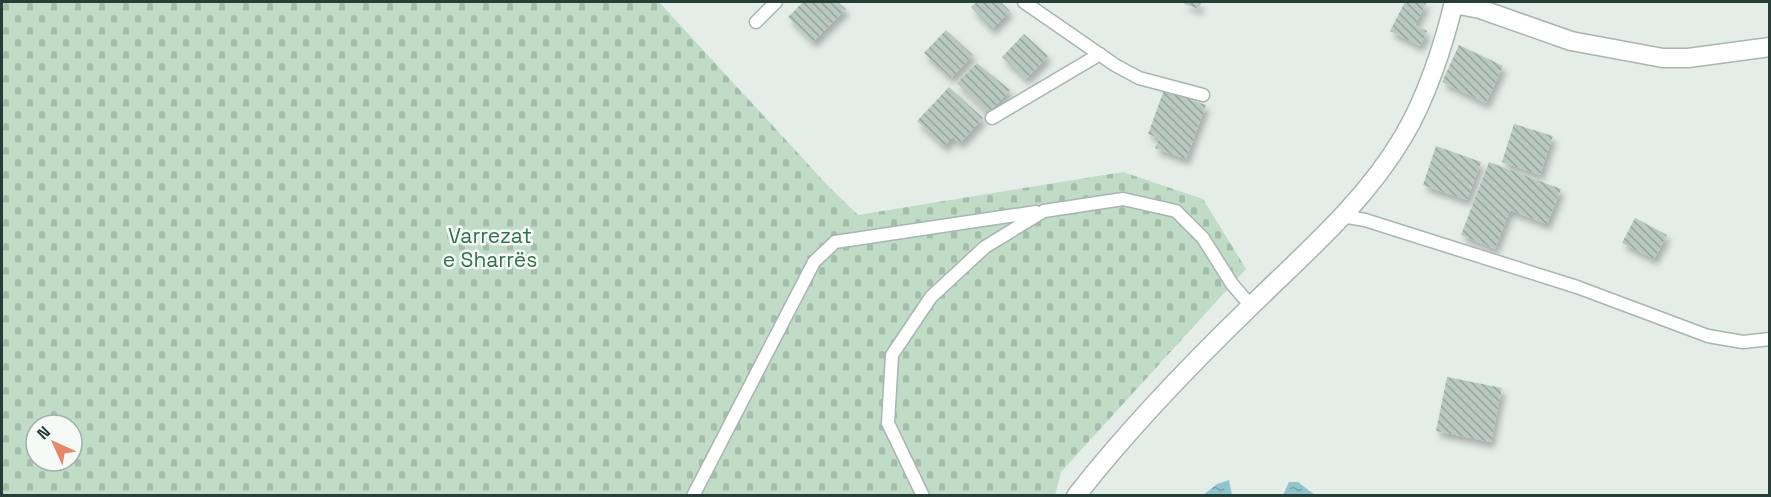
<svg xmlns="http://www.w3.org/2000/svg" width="1771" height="497" font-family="'Space Grotesk',sans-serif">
  <defs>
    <pattern id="cemetery-stones" width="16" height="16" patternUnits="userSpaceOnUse" patternTransform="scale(1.5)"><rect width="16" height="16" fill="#c0dcc7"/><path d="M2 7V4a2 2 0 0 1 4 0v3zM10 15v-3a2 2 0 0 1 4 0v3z" fill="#a5beac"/></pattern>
    <pattern id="water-ripples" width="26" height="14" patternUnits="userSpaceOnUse" patternTransform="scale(1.5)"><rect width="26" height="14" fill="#92c4cd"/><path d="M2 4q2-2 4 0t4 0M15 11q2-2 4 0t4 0" fill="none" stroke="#77a1a7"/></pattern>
    <pattern id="building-back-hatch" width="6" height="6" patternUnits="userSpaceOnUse" patternTransform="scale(1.5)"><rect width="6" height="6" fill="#bac8c2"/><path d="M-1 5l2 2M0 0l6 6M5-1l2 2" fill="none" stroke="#97a49e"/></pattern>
    <filter id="shadow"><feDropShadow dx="3.5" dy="6" stdDeviation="3" flood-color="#0004"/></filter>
  </defs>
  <rect width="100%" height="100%" fill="#e5ede9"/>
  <path fill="url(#cemetery-stones)" fill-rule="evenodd" d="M2,2H659L829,187L858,215L1123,172L1203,199L1246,269L1061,472L1055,495H2ZM36,425H72V461H36Z"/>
  <path fill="url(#water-ripples)" d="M1229,480L1232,495H1203L1217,484Z
    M1289,482H1298L1315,495H1283Z"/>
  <path fill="url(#building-back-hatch)" filter="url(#shadow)" d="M803,2H838L846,9L813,42L788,17Z
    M977,2H1001L1010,11L992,29L971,7Z
    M1185,2H1201L1199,9L1184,4Z
    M1405,2H1427L1415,25L1427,31L1420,46L1390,31Z
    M946,30L973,55L951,78L924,53Z
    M1024,34L1048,56L1026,79L1002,57Z
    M1459,45L1503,66L1486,103L1442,82Z
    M977,63L1010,90L988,113L957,83Z
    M949,87L983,118L960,143L953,137L944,146L917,121Z
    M1164,90L1206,105L1186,159L1155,148L1159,138L1148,134Z
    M1514,124L1553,136L1540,175L1502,162Z
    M1436,146L1481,162L1467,200L1423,185Z
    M1489,162L1561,189L1547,224L1510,210L1495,249L1461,235Z
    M1635,218L1667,235L1654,259L1622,243Z
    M1447,377L1502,388L1491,442L1436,431Z"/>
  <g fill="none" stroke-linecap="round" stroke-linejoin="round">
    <g stroke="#a8b5b0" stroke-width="15">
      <path id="service" d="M1024,2L1115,65L1139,78L1203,95
        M756,22L776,2
        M992,118L1100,54
        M1342,216L1365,220L1577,287L1708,336L1743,342L1770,339
        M693,496L814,262L835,242L1036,212
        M923,496L888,423L892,355L931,297L985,247L1044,211L1123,199L1176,211L1203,238L1232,284L1251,306"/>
    </g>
    <g stroke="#a8b5b0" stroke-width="21">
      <path id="minor" d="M1454,4L1480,9L1571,41L1663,58H1688L1770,47
        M1076,496C1129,428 1190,365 1252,305C1306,252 1364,203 1403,137C1426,99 1444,44 1454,2"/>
    </g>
    <use href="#service" stroke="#fff" stroke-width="12"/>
    <use href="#minor" stroke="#fff" stroke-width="18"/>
  </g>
  <g text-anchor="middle" stroke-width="5" stroke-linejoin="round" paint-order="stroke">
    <g font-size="21" fill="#33714b" stroke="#f5faf7">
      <text x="490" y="243">Varrezat<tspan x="490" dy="24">e Sharrës</tspan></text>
    </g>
  </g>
  <rect width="1771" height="497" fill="none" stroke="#253e37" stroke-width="6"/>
  <g transform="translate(54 443) rotate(315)"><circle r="28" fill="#f5faf7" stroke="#a2afaa" stroke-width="1.5"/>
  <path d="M0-4.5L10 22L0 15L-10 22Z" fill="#e78769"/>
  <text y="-9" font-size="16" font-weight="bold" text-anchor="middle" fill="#253e37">N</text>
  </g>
</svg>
